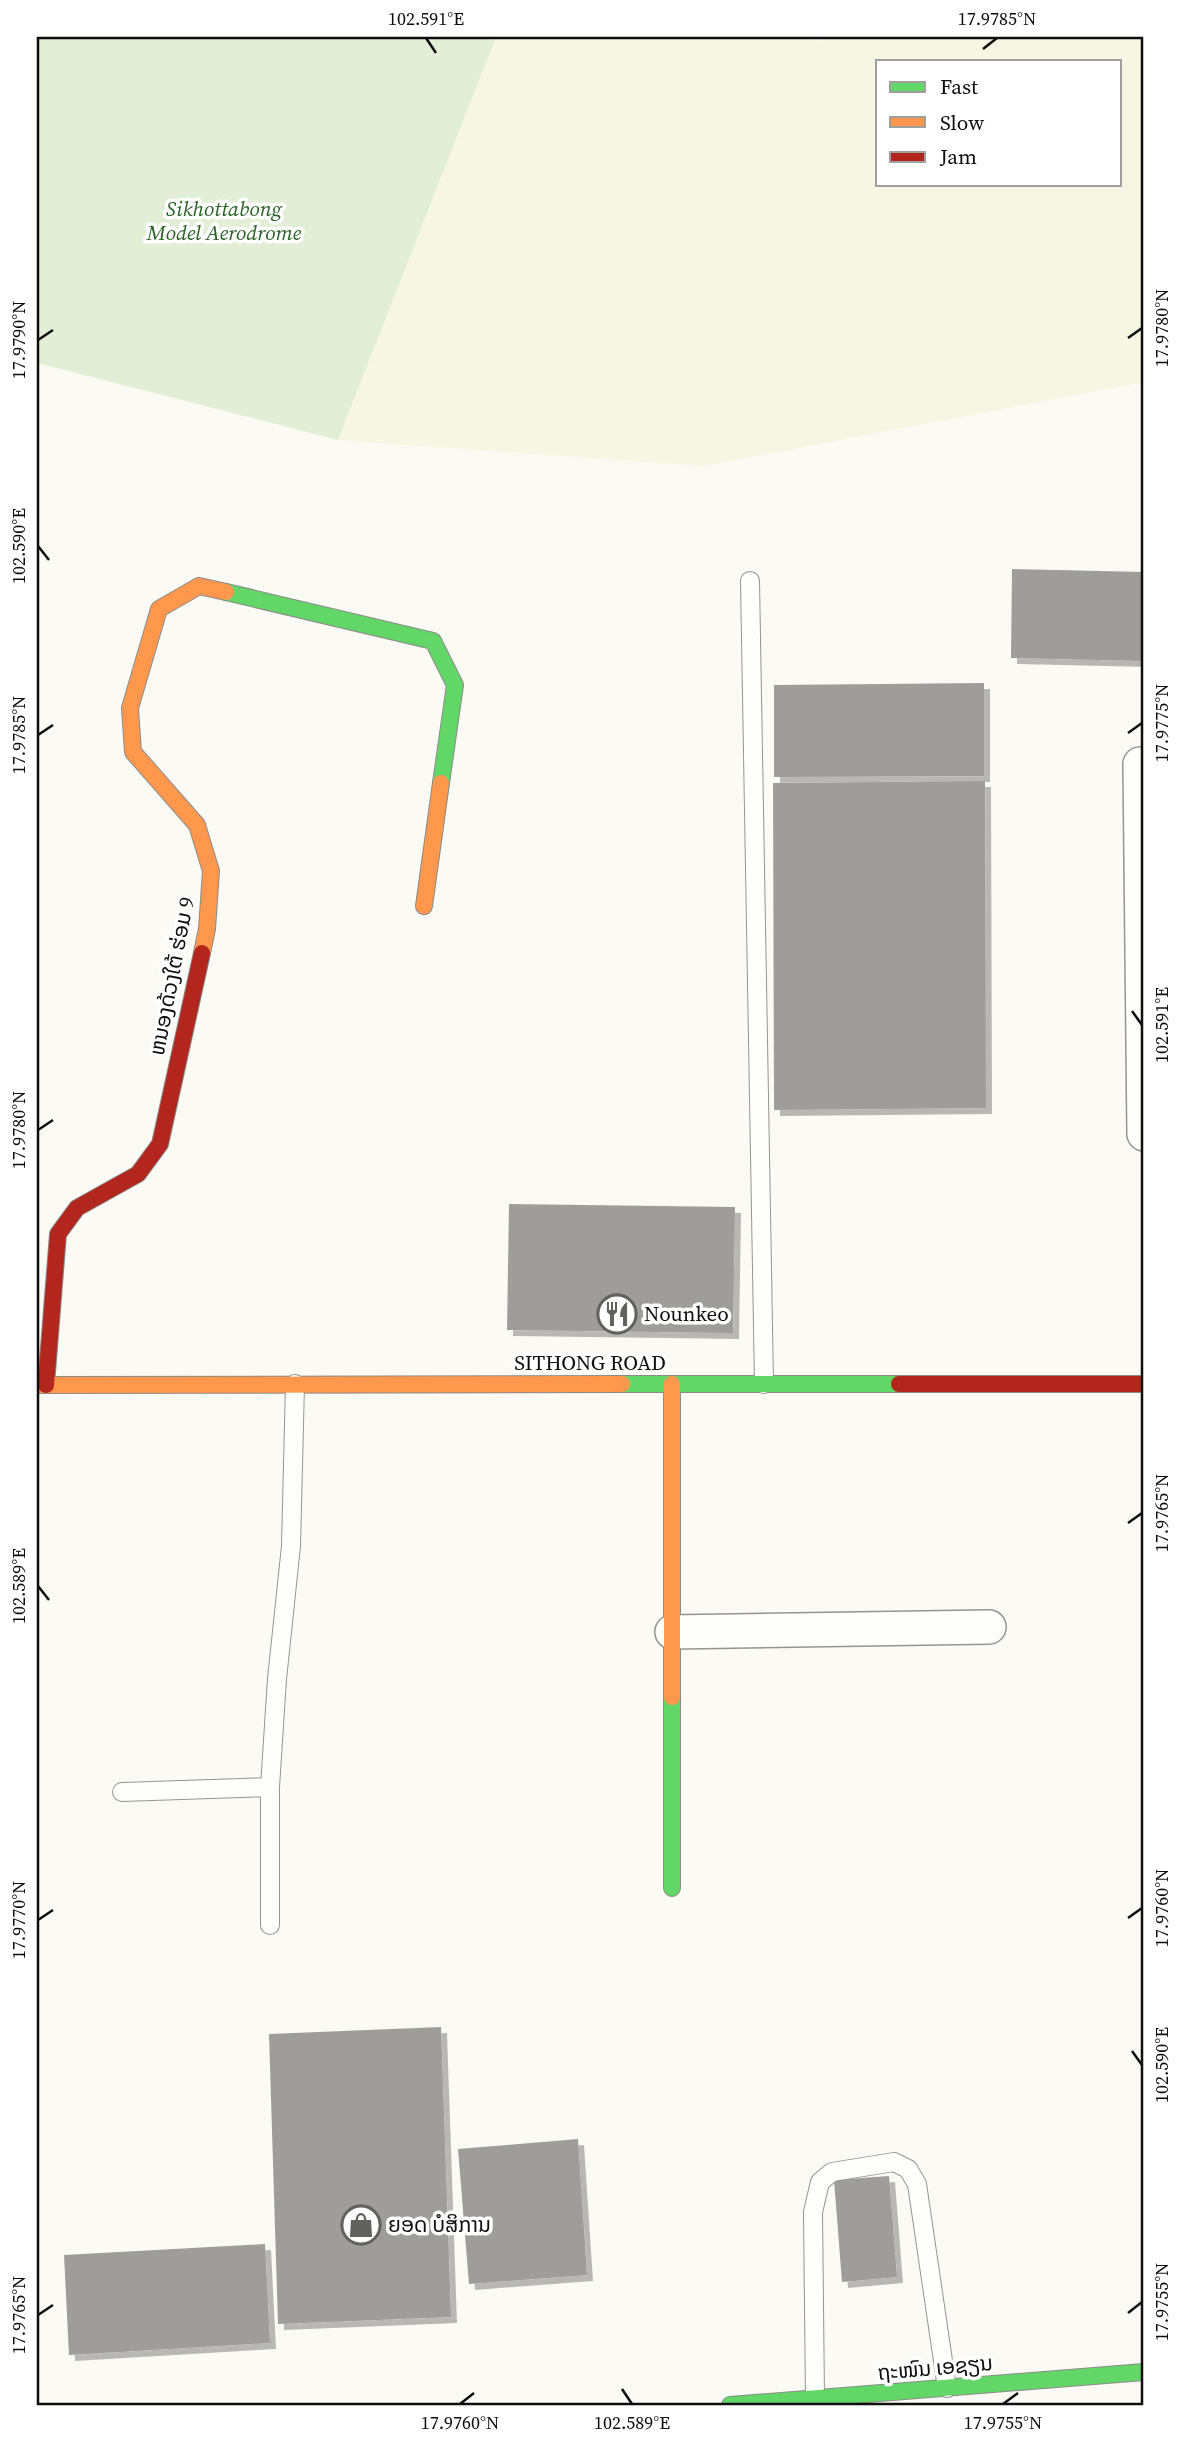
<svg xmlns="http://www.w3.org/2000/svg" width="1181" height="2442" font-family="'Source Serif 4','Noto Sans Lao',serif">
  <defs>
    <filter id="shadow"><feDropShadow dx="6" dy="6" stdDeviation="0" flood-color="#0004"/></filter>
  </defs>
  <rect width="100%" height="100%" fill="#fbfaf4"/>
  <path fill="#f6f6e2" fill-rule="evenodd" d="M496,37H805L822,42L824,37H1144V382L704,466L338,440ZM878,61H1120V184H878Z"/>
  <path fill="#e2efd6" d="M37,37H496L338,440L37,363Z"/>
  <path fill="#9f9d99" filter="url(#shadow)" d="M1012,569L1144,572V661L1011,658Z
    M984,683V776L774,777V685Z
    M985,781L986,1108L774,1110L773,783Z
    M509,1204L735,1207L733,1333L507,1330Z
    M441,2027L451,2317L278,2324L269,2034Z
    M578,2139L587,2275L469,2284L458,2149Z
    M889,2176L897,2277L842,2282L834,2180Z
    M265,2244L270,2343L69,2355L64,2255Z"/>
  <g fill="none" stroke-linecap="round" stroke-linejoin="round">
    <g stroke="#959492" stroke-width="20">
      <path id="lane" d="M750,581L764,1384
        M122,1792L270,1787
        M270,1925V1787L277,1679L291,1546L295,1384
        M815,2399L813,2212L820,2182L832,2172L894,2162L908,2169L917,2184L947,2388"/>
    </g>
    <g stroke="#959492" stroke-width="36">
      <path id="street" d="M1140,764L1144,1134
        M672,1632L989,1627"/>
    </g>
    <g stroke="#8b8b88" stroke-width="18">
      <path id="fast" d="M226,592L433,641L455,685L441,783
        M622,1384H899
        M672,1697V1888
        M730,2405L1144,2372"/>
    </g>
    <g stroke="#8b8b88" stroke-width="18">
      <path id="slow" d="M424,906L441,783
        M202,953L207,929L211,871L197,825L133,752L130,708L159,609L199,586L226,592
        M672,1384V1697
        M37,1385L622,1384"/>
    </g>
    <g stroke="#8b8b88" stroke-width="18">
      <path id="jam" d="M899,1384H1144
        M46,1385L58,1234L77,1208L138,1174L160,1144L202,953"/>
    </g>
    <use href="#lane" stroke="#fefefd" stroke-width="18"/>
    <use href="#street" stroke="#fefefd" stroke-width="33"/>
    <use href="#fast" stroke="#63d668" stroke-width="16"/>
    <use href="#slow" stroke="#ff974d" stroke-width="16"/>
    <use href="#jam" stroke="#b3261e" stroke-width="16"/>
  </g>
  <path fill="none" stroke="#0e0e0e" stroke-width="2.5" d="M426,38L436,53M983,49L997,38M1128,338L1142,328M38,340L53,330M38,546L49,560M1128,733L1142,723M38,735L53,725M1132,1011L1142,1025M38,1130L53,1120M1128,1523L1142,1513M38,1586L49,1600M1128,1918L1142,1908M38,1920L53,1910M1132,2051L1142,2065M1128,2313L1142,2302M38,2315L53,2305M622,2389L632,2404M460,2404L474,2393M1003,2404L1018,2393"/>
  <defs>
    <g id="restaurant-ring" transform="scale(2.0125)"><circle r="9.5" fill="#fff" stroke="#61615e" stroke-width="1.5"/><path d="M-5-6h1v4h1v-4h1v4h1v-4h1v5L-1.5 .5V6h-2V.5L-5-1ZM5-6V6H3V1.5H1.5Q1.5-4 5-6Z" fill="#61615e"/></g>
    <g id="shop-ring" transform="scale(2.0125)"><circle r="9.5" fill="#fff" stroke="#61615e" stroke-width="1.5"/><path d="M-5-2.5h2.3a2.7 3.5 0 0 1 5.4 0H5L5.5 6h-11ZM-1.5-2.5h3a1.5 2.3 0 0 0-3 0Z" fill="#61615e"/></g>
  </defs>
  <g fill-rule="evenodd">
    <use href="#restaurant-ring" x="617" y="1314"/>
    <use href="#shop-ring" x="361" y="2225"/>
  </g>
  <g text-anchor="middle" stroke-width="7" stroke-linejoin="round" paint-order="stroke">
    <g font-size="21" font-style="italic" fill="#296124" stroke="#fff">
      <text x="224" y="216">Sikhottabong<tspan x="224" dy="24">Model Aerodrome</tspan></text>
    </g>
    <g font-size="21" fill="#0e0e0e" stroke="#fff">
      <text transform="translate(172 976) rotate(-79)" y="7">ຫນອງດ້ວງໃຕ້ ຮ່ອມ 9</text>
      <text x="590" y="1370">SITHONG ROAD</text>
      <text transform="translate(935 2368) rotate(-5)" y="7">ຖະໜົນ ເອຊຽນ</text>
    </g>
    <g font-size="21" fill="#0e0e0e" stroke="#fff" text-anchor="start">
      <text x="644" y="1321">Nounkeo</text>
      <text x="388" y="2232">ຍອດ ບໍສິການ</text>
    </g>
  </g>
  <rect width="1181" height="2442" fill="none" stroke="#ffffff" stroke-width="77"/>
  <rect x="876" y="60" width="245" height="126" fill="#ffffff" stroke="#9f9f9f" stroke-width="2"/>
  <rect x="890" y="82" width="35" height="10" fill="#63d668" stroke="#9f9f9f" stroke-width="2"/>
  <text x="940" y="94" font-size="21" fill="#0e0e0e">Fast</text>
  <rect x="890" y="117" width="35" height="10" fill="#ff974d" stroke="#9f9f9f" stroke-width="2"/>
  <text x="940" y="130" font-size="21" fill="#0e0e0e">Slow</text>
  <rect x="890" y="152" width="35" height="10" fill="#b3261e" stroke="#9f9f9f" stroke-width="2"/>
  <text x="940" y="164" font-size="21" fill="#0e0e0e">Jam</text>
  <rect x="38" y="38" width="1104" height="2366" fill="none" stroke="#0e0e0e" stroke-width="2.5"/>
  <g font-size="18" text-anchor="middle" fill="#0e0e0e">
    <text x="426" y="25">102.591°E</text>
    <text x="997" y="25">17.9785°N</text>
    <text transform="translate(1162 328) rotate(-90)" y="6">17.9780°N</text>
    <text transform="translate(19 340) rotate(-90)" y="6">17.9790°N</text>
    <text transform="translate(19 546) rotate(-90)" y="6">102.590°E</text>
    <text transform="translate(1162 723) rotate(-90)" y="6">17.9775°N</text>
    <text transform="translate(19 735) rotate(-90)" y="6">17.9785°N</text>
    <text transform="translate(1162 1025) rotate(-90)" y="6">102.591°E</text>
    <text transform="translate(19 1130) rotate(-90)" y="6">17.9780°N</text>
    <text transform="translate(1162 1513) rotate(-90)" y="6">17.9765°N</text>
    <text transform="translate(19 1586) rotate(-90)" y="6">102.589°E</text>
    <text transform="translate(1162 1908) rotate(-90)" y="6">17.9760°N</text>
    <text transform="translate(19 1920) rotate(-90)" y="6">17.9770°N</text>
    <text transform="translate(1162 2065) rotate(-90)" y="6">102.590°E</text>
    <text transform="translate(1162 2302) rotate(-90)" y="6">17.9755°N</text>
    <text transform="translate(19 2315) rotate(-90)" y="6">17.9765°N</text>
    <text x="460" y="2429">17.9760°N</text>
    <text x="632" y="2429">102.589°E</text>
    <text x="1003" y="2429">17.9755°N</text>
  </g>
</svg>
